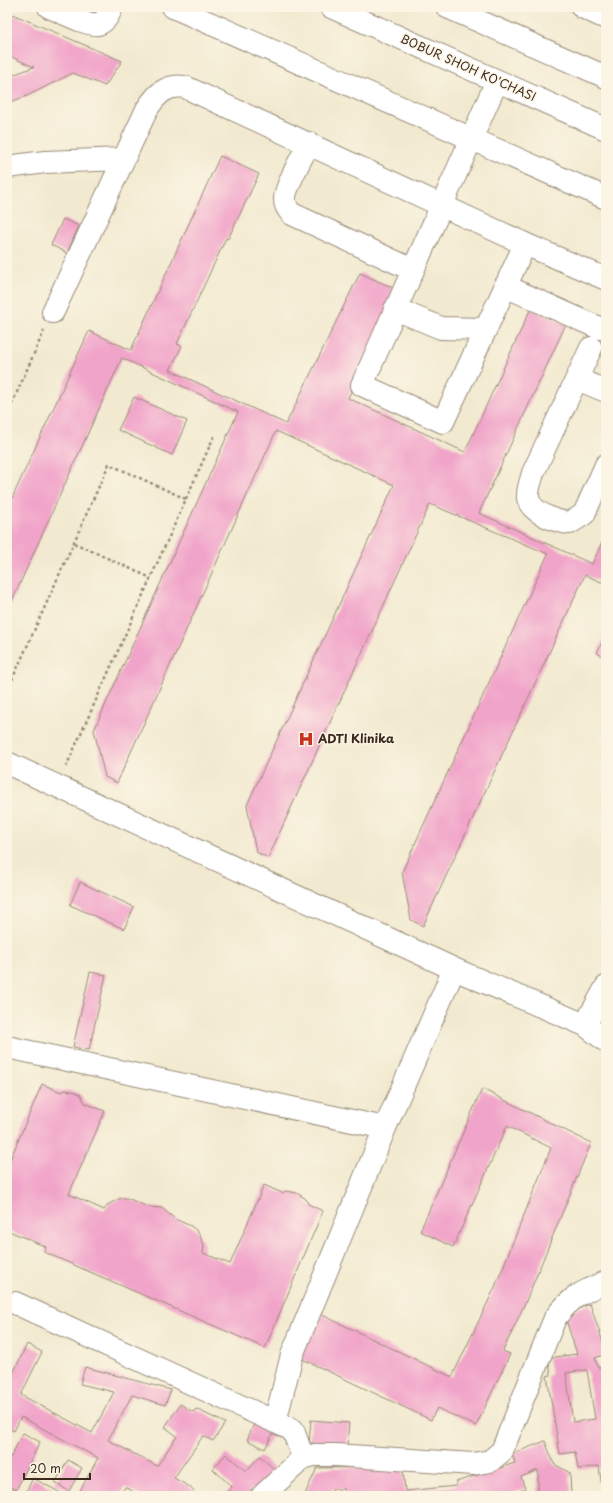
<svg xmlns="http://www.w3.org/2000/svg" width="613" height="1503" font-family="'Playpen Sans',sans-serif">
  <rect width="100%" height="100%" fill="#fcf5e5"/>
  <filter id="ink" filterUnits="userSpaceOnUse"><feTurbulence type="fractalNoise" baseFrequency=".025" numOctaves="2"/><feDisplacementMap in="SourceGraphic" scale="8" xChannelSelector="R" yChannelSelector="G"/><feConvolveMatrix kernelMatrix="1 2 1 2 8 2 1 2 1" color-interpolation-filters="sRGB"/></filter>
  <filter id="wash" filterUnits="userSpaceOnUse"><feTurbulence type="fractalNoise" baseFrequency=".012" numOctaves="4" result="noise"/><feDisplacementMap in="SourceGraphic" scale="16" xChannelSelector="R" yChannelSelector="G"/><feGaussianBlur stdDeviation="0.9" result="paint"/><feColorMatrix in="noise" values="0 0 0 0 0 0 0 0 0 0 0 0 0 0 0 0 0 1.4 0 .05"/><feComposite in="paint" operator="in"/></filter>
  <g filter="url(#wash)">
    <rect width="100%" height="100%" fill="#f2ead0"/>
    <g id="blocks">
      <path fill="#f1a4c9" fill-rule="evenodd" d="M12,14L122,61L105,86L73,73L27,96L7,103V77L34,67L7,55V16Z
        M220,156L259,174L228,239L226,238L177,344L182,346L170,370L286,424L360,273L398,290L348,398L465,452L531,308L566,324L479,513L592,564L606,534V584L585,575L423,926L411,920L402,872L548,554L430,504L268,858L256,852L247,805L394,485L276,431L117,783L105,777L94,730L238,412L122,358L7,612V509L89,331L131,350Z
        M63,219L79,226L67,253L51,245Z
        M134,397L187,421L172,455L118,430Z
        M606,633V658L597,653Z
        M80,882L134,907L124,929L70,905Z
        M90,972L106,975L89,1050L73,1047Z
        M42,1084L61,1092L66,1090L76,1092L81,1095L85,1103L105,1111L69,1194L104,1210L109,1204L121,1198H127L148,1207L162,1208L175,1219L191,1226L198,1232L204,1245L203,1253L230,1264L264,1185L282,1193L286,1191L297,1193L306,1199L308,1204L323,1211L265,1348L44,1252L46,1247L7,1230V1167Z
        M482,1089L591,1143L526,1301L503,1351L510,1354L476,1426L437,1408L431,1420L296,1356L316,1312L452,1377L495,1287L551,1148L507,1126L453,1247L420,1231Z
        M590,1304L606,1351V1354L595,1358L598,1368L606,1367V1496H603L599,1466L578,1469L575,1452L560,1454L547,1376L551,1375L548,1358L577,1354L564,1314ZM587,1370L595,1419L573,1422L566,1373Z
        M27,1344L42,1352L21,1395L92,1433L114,1392L80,1384L85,1367L171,1390L165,1405L132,1395L108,1440L157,1466L177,1436L165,1427L180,1404L193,1412L196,1409L225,1423L213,1441L203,1436L174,1478L190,1487L197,1496H141L125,1487L120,1496H77L98,1458L21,1417L14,1431L7,1427V1386Z
        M311,1420L349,1423L347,1446L309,1443Z
        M254,1424L273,1433L265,1449L247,1440Z
        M23,1433L40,1442L16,1490L7,1485V1464Z
        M545,1441L554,1464L570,1473L571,1496L538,1495V1470L521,1477L525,1489L505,1496H345L344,1489H333L329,1496H304L317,1468L403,1467L405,1491L456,1486V1482L515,1463L512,1454Z
        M226,1454L246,1471L260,1456L274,1469L254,1491L252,1489L246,1496H223L232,1487L213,1469Z
        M68,1460L82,1468L69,1491L55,1483Z
        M33,1478L61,1493L60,1496H24Z"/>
    </g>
  </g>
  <g filter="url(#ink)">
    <use href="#blocks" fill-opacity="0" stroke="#968a77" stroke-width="1"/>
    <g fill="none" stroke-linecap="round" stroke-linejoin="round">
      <g stroke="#968a77" stroke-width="24">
        <path id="minor" d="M49,7C60,11 88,26 98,24C106,22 109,14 112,7
          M173,7L606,198
          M582,7L606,18
          M497,81L362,385L443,422L525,244
          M309,143C303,155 284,189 285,200C285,206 288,210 292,214L413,270
          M7,167L45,162L123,159
          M505,286L599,328
          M395,309L441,328L486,329
          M53,312L147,109C157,94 166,84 185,87L525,244L606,279
          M591,348L533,473C531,481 527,490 528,498C531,513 557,522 570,523L584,514L606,465
          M577,379L606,391
          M7,763L454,969L585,1025L606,1041
          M585,1025L606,987
          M7,1047L385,1128
          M15,1303L293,1430L303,1458
          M275,1422L292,1355L385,1128L454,969
          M262,1496L303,1458L314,1455H335L473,1464L490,1461L502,1451L555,1318C571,1297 582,1292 606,1282"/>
      </g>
      <g stroke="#968a77" stroke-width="24">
        <path id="major" d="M331,7L606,129
          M447,7L606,77"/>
      </g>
      <path stroke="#968a77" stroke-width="2.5" stroke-dasharray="3 3" stroke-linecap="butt" d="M7,415L44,331
        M186,499L215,434
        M74,543L151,578
        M7,691L109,464L186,499L66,767"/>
      <use href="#minor" stroke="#fff" stroke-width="22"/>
      <use href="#major" stroke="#fff" stroke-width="22"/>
    </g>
  </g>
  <defs>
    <g id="hospital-bare" transform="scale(1.2)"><path d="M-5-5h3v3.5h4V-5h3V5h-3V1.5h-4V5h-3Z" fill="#c8321e" stroke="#fcf5e5" stroke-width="2.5" paint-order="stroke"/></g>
  </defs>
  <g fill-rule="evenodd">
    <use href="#hospital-bare" x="306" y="739"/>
  </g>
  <g text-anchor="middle" stroke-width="3" stroke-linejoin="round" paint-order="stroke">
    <g font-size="12" fill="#3b2a1e" stroke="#fcf5e5">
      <text transform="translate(468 68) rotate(24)" y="4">BOBUR SHOH KO'CHASI</text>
    </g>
    <g font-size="12" font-weight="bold" fill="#3b2a1e" stroke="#fcf5e5" text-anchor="start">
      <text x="318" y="743">ADTI Klinika</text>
    </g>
  </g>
  <rect width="613" height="1503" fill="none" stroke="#fcf5e5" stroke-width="24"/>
  <path d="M24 1473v6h66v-6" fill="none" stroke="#3b2a1e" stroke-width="2"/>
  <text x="30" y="1473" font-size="12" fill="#3b2a1e" stroke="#fcf5e5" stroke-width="3" paint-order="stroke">20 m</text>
</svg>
